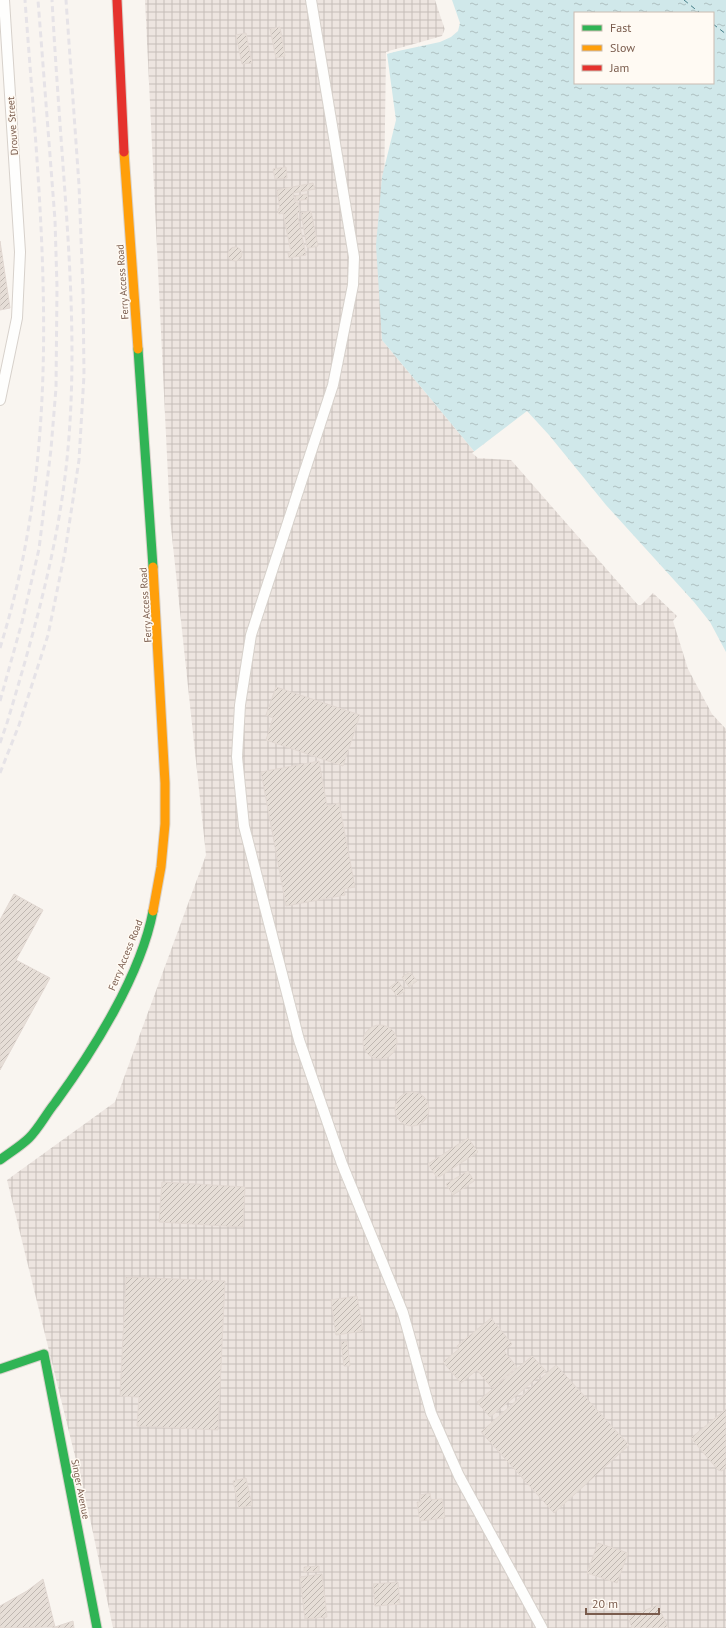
<svg xmlns="http://www.w3.org/2000/svg" width="726" height="1628" font-family="'PT Sans',sans-serif">
  <defs>
    <pattern id="industrial-grid" width="8" height="8" patternUnits="userSpaceOnUse"><rect width="8" height="8" fill="#ede5e0"/><path d="M0 4h8M4 0v8" fill="none" stroke="#c5bdb8"/></pattern>
    <pattern id="water-ripples" width="26" height="14" patternUnits="userSpaceOnUse"><rect width="26" height="14" fill="#d0e8ea"/><path d="M2 4q2-2 4 0t4 0M15 11q2-2 4 0t4 0" fill="none" stroke="#aebfc0"/></pattern>
    <pattern id="building-hatch" width="6" height="6" patternUnits="userSpaceOnUse"><rect width="6" height="6" fill="#e6ded7"/><path d="M-1 1l2-2M0 6l6-6M5 7l2-2" fill="none" stroke="#bfb7b1"/></pattern>
  </defs>
  <rect width="100%" height="100%" fill="#f9f5f0"/>
  <path fill="url(#industrial-grid)" d="M145,0H435L447,36L386,52L382,340L478,456L512,458L679,617L726,727V1628H113L88,1509L7,1180L115,1102L206,855L170,518Z"/>
  <path fill="url(#water-ripples)" fill-rule="evenodd" d="M444,0H726V727L679,617L512,458L478,456L382,340L376,245L382,177L396,120L387,54L443,37L451,18ZM575,13H713V83H575Z"/>
  <path fill="#f9f5f0" d="M442,0H452L460,23L458,31L451,37L440,42L389,53V51L442,36L449,18Z
    M527,411L549,435L606,505L694,602L710,622L726,652V729L712,714L688,669L673,621L677,616L653,593L641,605H638L511,460L478,458L472,453Z"/>
  <g fill="none" stroke-linecap="round" stroke-linejoin="round">
    <path stroke="#437c86" stroke-width="1" stroke-dasharray="5 4" stroke-linecap="butt" d="M684,0L700,13
      M713,24L726,34"/>
  </g>
  <path fill="url(#building-hatch)" stroke="#e2d8d2" d="M280,27L285,56L276,58L270,29Z
    M246,33L252,63L242,64L236,35Z
    M286,167L287,178L275,179L273,169Z
    M313,183L315,189L293,193L295,202H298L300,212L297,213L306,255L289,258L288,253L291,252L283,213L279,214L278,209L280,208L277,190Z
    M307,194L308,199L296,201L295,196Z
    M311,211L318,246L309,248L307,247L301,213Z
    M0,241L10,308L0,310Z
    M228 254a7 7 0 1 1 14 0a7 7 0 1 1-14 0Z
    M276,687L360,715L343,766L266,740L273,718L266,715Z
    M319,761L327,806L339,803L355,887L344,889L345,895L286,906L261,772Z
    M14,894L43,910L16,960L50,978L0,1070V920Z
    M410,972L417,981L409,987L402,977Z
    M398,981L405,991L397,996L390,987Z
    M363 1042a17 17 0 1 1 34 0a17 17 0 1 1-34 0Z
    M395 1109a17 17 0 1 1 34 0a17 17 0 1 1-34 0Z
    M468,1138L478,1152L439,1177L436,1176L428,1164Z
    M468,1171L474,1181L453,1195L446,1184Z
    M162,1182L245,1187L243,1227L159,1222Z
    M126,1277L225,1281L218,1430L137,1426L139,1397L120,1396Z
    M357,1296L363,1331L336,1335L331,1300Z
    M491,1318L512,1344L504,1351L517,1367L492,1388L477,1370L461,1383L443,1362L459,1349L457,1346Z
    M347,1341L350,1366H344L341,1342Z
    M532,1356L546,1371L490,1417L477,1402Z
    M556,1365L629,1445L554,1513L481,1432Z
    M726,1409V1467L722,1471L718,1470L691,1438Z
    M246,1478L252,1505L239,1508L233,1481Z
    M430,1493L431,1500L442,1499L445,1518L420,1521L417,1502H421L420,1495Z
    M598,1543L628,1553L617,1583L587,1573Z
    M319,1566V1571L304,1572V1567Z
    M322,1574L327,1617L305,1619L300,1577Z
    M43,1579L55,1627L0,1628V1606L27,1591Z
    M398,1582L400,1604L375,1606L373,1584Z
    M658,1605L668,1628H632L628,1617Z
    M73,1621L74,1628H52Z"/>
  <g fill="none" stroke-linecap="round" stroke-linejoin="round">
    <g stroke="#d7d1cb" stroke-width="12">
      <path id="lane" d="M311,0L354,257L353,285L333,385L251,635L240,705L237,757L244,826L299,1040L342,1164L403,1313L431,1413L459,1476L542,1628
        M0,400L17,318L20,252L4,0"/>
    </g>
    <g stroke="#d9d2cb" stroke-width="11">
      <path id="fast" d="M138,349L153,567
        M0,1160C9,1153 21,1146 29,1138C39,1128 46,1114 55,1103C93,1051 141,975 153,911
        M0,1369L44,1354L97,1628"/>
    </g>
    <g stroke="#d9d2cb" stroke-width="11">
      <path id="slow" d="M124,152L138,349
        M153,567L165,783V824L161,867L153,911"/>
    </g>
    <g stroke="#d9d2cb" stroke-width="11">
      <path id="jam" d="M117,0L124,152"/>
    </g>
    <use href="#lane" stroke="#fefefd" stroke-width="10"/>
    <use href="#fast" stroke="#30b455" stroke-width="9"/>
    <use href="#slow" stroke="#ff9f0a" stroke-width="9"/>
    <use href="#jam" stroke="#e5322d" stroke-width="9"/>
    <path stroke="#e6e3e7" stroke-width="3" stroke-dasharray="6 4" stroke-linecap="butt" d="M0,648C67,434 41,219 25,0
      M0,701L22,622L39,549L51,449L56,388L57,287L55,220L38,0
      M0,743L7,723C33,636 58,549 67,459C77,361 70,262 63,165C59,110 55,55 52,0
      M0,773L19,725L48,635L65,552L79,460L84,375L83,291L79,185L66,0"/>
  </g>
  <g text-anchor="middle" stroke-width="3" stroke-linejoin="round" paint-order="stroke">
    <g font-size="10" fill="#7a5c4d" stroke="#fffaf3">
      <text transform="translate(12 126) rotate(-94)" y="4">Drouve Street</text>
      <text transform="translate(122 282) rotate(-94)" y="4">Ferry Access Road</text>
      <text transform="translate(145 605) rotate(-94)" y="4">Ferry Access Road</text>
      <text transform="translate(125 955) rotate(-68)" y="4">Ferry Access Road</text>
      <text transform="translate(81 1489) rotate(79)" y="4">Singer Avenue</text>
    </g>
  </g>
  <rect x="574" y="12" width="140" height="72" fill="#fffaf3" stroke="#cabbb1"/>
  <rect x="582" y="25" width="20" height="6" fill="#30b455" stroke="#cabbb1"/>
  <text x="610" y="32" font-size="12" fill="#7a5c4d">Fast</text>
  <rect x="582" y="45" width="20" height="6" fill="#ff9f0a" stroke="#cabbb1"/>
  <text x="610" y="52" font-size="12" fill="#7a5c4d">Slow</text>
  <rect x="582" y="65" width="20" height="6" fill="#e5322d" stroke="#cabbb1"/>
  <text x="610" y="72" font-size="12" fill="#7a5c4d">Jam</text>
  <path d="M586 1608v6h73v-6" fill="none" stroke="#7a5c4d" stroke-width="2"/>
  <text x="592" y="1608" font-size="12" fill="#7a5c4d" stroke="#fffaf3" stroke-width="3" paint-order="stroke">20 m</text>
</svg>
